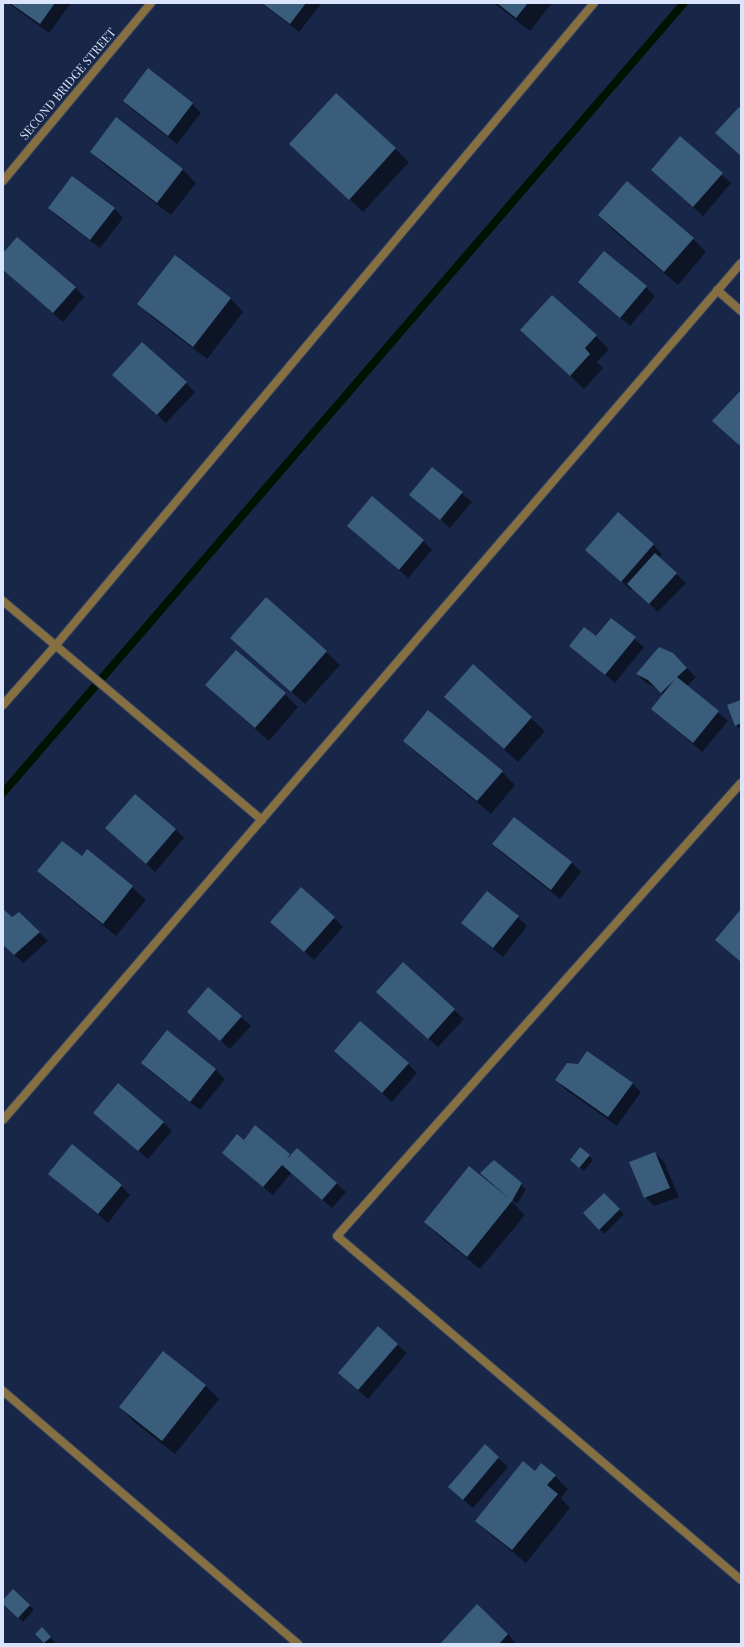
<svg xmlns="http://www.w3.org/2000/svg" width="744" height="1647" font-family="'Playfair Display',serif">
  <rect width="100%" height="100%" fill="#182748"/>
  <path fill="#0007" d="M8,3H71L49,33Z
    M261,3H322L299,32Z
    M494,3H552L530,31Z
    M336,94L409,162L363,212L290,144Z
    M124,101L192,104L201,113L177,144L133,110Z
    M680,138L731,183L703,216L652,170Z
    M91,152L182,169L196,183L171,215L105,165Z
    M49,208H114L123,218L100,248L58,217Z
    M599,215L693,239L706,252L678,285L612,229Z
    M3,255L75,287L84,297L63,322L3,270Z
    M579,282L646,287L655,296L630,326Z
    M230,298L243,312L207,359L152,317L139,304Z
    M521,330L596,336L609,349L597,362L603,368L584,389Z
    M186,383L195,392L166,423L123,384Z
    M432,468L472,502L450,528L411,495Z
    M348,526L423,541L432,550L408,578Z
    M653,544L662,554L659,558L686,583L658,612L633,588L631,590L586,550Z
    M611,619L644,647L615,683L570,645L596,638Z
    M231,638L326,652L340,665L305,704Z
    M673,654L696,677L687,686L728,721L702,752L652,709L664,695L658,689L646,683L637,674Z
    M474,666L545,731L518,762L446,697Z
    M206,685L285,694L298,707L269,741Z
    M741,701V729H740L736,725Z
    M404,741L502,772L515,785L491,814L418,754Z
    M514,818L572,863L581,872L560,899L502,853L493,844Z
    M106,828L175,829L184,838L155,872Z
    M87,850L132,887L146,900L116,936L52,884L39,871L82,857Z
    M3,910L12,918L39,932L48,941L23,963L3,945Z
    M518,917L527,926L503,957L463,923Z
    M334,918L343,927L314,960L281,931Z
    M403,963L464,1019L438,1047L386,1001Z
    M241,1017L251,1026L230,1049L197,1021Z
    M167,1031L216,1070L225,1079L200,1110L151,1072L142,1063Z
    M335,1051L408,1064L417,1073L392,1102Z
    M556,1080L632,1083L641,1092L617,1126L565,1089Z
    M94,1112L163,1122L172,1131L148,1159Z
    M256,1127L291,1156L336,1183L346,1192L332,1208L291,1173L273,1195L233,1162L244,1141Z
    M655,1153L664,1162L679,1197L654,1206L645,1197Z
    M589,1156L593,1160L584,1171L576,1164Z
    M494,1161L526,1189L517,1204L486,1177Z
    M50,1174L121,1186L130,1195L108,1223Z
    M604,1194L624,1214L604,1234L584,1213Z
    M511,1201L525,1215L480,1269L438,1235L425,1222Z
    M397,1344L407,1353L368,1399L339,1373Z
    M164,1353L206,1386L219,1399L175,1454L133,1421L120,1407Z
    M485,1446L508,1467L473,1508L459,1496Z
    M535,1473L555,1476L568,1489L561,1498L570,1508L526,1563L490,1534L477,1521Z
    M13,1590L34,1610L23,1622L3,1603V1601Z
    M477,1606L508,1634L516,1644H442Z
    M42,1628L55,1642L52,1644H46L36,1634Z"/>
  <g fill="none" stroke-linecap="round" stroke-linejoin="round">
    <path stroke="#001300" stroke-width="8" d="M3,793L684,3"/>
  </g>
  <path fill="#395d7b" d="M10,3H55L40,24Z
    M262,3H306L290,24Z
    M497,3H528L516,18Z
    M148,68L193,103L168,136L123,101Z
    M336,93L396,148L349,200L289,144Z
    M739,107L741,109V156L715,133Z
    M116,117L183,169L157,203L90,152Z
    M680,136L723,173L693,207L651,170Z
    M72,176L115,208L90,240L48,208Z
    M627,181L694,238L664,272L598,215Z
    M17,237L76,287L53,313L3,270V253Z
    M604,251L647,286L620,318L578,282Z
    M175,255L231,298L193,347L137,304Z
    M552,295L597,335L585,348L590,354L570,376L520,330Z
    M142,342L187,382L157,415L112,375Z
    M741,390V442L739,445L712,421Z
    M432,467L463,492L440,520L409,495Z
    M372,496L424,540L399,570L347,526Z
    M618,512L654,544L621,582L585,550Z
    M655,553L677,573L649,604L627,584Z
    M266,597L327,651L291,692L230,638Z
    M611,618L636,637L605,675L569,646L584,627L596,636Z
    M659,647L673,653L687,668L677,677L719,711L693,743L651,709L675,679L661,693L648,680L636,674Z
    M236,650L286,693L255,728L205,685Z
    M473,664L532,717L504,749L444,697Z
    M741,700V723L735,726L727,705Z
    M428,710L503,771L477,801L403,741Z
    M135,794L176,829L146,864L105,828Z
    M514,817L572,862L551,890L492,844Z
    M62,841L82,856L87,849L133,886L103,924L37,871Z
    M301,887L335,917L304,952L270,922Z
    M487,891L519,916L493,948L461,923Z
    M3,909L12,917L19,912L40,932L14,955L3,945Z
    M741,909V962L715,940Z
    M403,962L455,1009L428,1039L376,992Z
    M208,987L242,1016L220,1041L187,1012Z
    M360,1021L409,1063L382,1093L334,1051Z
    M167,1030L216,1069L190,1102L141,1063Z
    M587,1051L633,1083L608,1117L555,1080L567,1063L578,1064Z
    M118,1083L164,1122L138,1151L93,1113Z
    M255,1125L290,1154L287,1159L297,1148L337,1183L322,1200L282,1165L263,1187L222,1153L237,1134L244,1140Z
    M72,1144L122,1185L98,1214L48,1174Z
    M580,1147L590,1155L579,1168L570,1160Z
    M655,1152L670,1188L644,1198L629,1162Z
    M494,1160L522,1183L512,1201L467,1257L424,1222L469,1166L511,1200L480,1173Z
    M604,1193L620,1209L599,1230L583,1213Z
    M378,1326L398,1344L358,1390L338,1373Z
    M163,1351L206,1385L162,1441L119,1407Z
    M485,1444L499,1457L463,1500L448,1487Z
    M523,1461L535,1471L541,1463L556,1475L547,1485L558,1494L512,1550L475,1521Z
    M13,1589L30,1605L18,1618L3,1604V1600Z
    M477,1604L508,1634L499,1644H440Z
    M42,1627L51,1637L44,1643L35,1634Z"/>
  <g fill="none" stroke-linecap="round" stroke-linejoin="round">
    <g stroke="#334261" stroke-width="10">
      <path id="minor" d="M3,181L151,3
        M717,290L741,311
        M3,601L262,820
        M3,705L56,645L594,3
        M741,783L337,1236L741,1580
        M3,1120L741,263
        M3,1391L298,1644"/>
    </g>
    <use href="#minor" stroke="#867041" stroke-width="8"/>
  </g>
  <g text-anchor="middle" stroke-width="4" stroke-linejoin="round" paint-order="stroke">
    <g font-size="12" fill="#dae5fb" stroke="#182748">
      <text transform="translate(68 84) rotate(-50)" y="4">SECOND BRIDGE STREET</text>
    </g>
  </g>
  <rect width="744" height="1647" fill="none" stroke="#dae5fb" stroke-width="8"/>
</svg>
